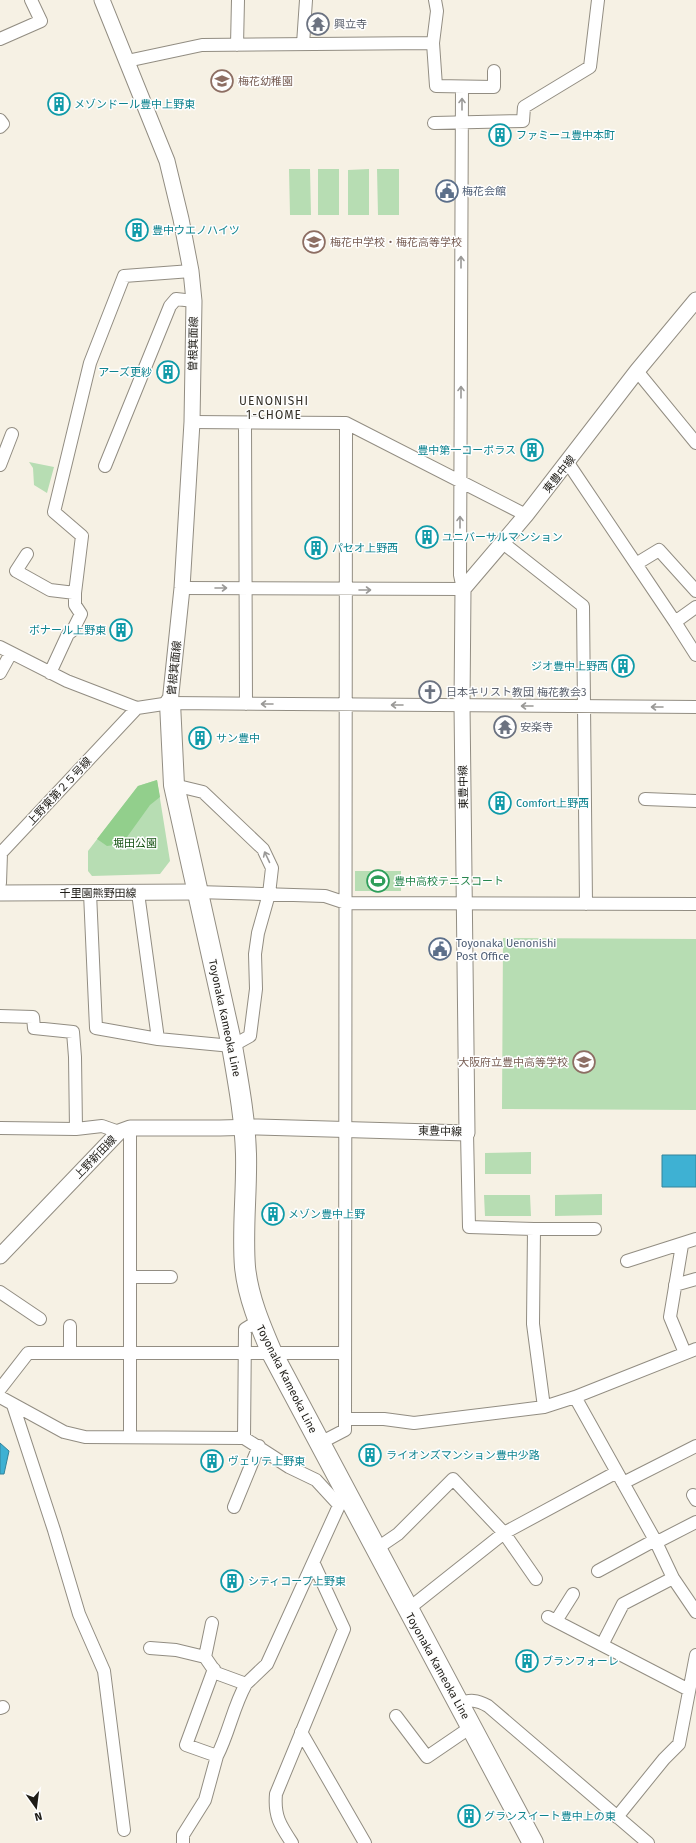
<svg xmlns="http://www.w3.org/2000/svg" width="696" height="1843" font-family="'Fira Sans','Noto Sans JP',sans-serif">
  <rect width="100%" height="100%" fill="#f6f1e4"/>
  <path fill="#b7ddb3" d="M289,169H310L311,215H290Z
    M318,169H339V215H318Z
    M369,169V215H348V170Z
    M377,169H399V215H378Z
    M29,462L54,467L47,493L34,485L33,468Z
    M157,780L170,861L160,874L92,876L88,871V851L138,786Z
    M355,871H401V891H355Z
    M503,938L696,939V1110L502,1109Z
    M531,1152V1174H485V1153Z
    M602,1194V1215L555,1216V1195Z
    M484,1195H530L531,1216H485Z"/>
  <path fill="#92cf8c" d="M157,780L160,797L150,805L122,844L107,846L97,839L138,786Z"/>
  <path fill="#3eb1d3" stroke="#34849b" d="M662,1155H696V1187H662Z
    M0,1443L9,1451L4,1474H0Z"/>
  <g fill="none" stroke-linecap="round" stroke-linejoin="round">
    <g stroke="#928d82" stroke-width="14">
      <path id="minor" d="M435,0L437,11L433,43L436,86L494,87V71
        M0,39L41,21L31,0
        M303,44L306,0
        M237,45L238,0
        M127,61L202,45L433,43
        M0,120L3,124L0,127
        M434,123L523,121L524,107L590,67L598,0
        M637,371L696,443
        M192,422L346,423L526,515
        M245,423L246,704
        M568,463L675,622L696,655
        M0,465L12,434
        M105,466L170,306L176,299L194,301
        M503,543L583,606L586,904
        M27,554L16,571L50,590L75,593L82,536L54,512L90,363L124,276L191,271
        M636,564L659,550L696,591
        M182,588L463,589L460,575L462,87
        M675,622L696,607
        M0,647L67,681L137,708L170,703L696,707
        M0,673L11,653
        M50,673L68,634L73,630L81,614L75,605V593
        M645,799L696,801
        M0,883L1,853L137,708
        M197,892L325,896L346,903L696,904
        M90,893L96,1028L158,1039L232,1046L250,1036L256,989L255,954L258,933L269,894L272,868L263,849L203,792L174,785
        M138,893L158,1039
        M0,1016L33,1017L34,1028L73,1032L75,1057L76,1129
        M0,1128L76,1129L102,1126L119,1132
        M467,1133L469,1227L534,1229L533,1324L544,1407
        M534,1229H595
        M682,1245L670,1317L685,1353
        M627,1261L696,1239
        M130,1277H171
        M675,1285L696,1279
        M0,1292L40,1319
        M70,1353V1326
        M0,1389L28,1353H345
        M0,1397L64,1432L85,1437L244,1438L289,1467L316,1480L339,1505
        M575,1397L655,1540L673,1578L696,1612
        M13,1405L54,1530L79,1614L104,1671L124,1830
        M345,1419H384L414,1423L544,1407L575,1397L696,1349
        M130,1437V1128
        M244,1438L245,1329L258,1321
        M320,1443L345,1430L346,423
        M623,1483L696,1446
        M693,1495L696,1500
        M234,1507L259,1446
        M376,1549L398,1534L453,1479L504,1533L536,1579
        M598,1571L655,1540H661L696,1522
        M407,1610L504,1533L617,1472
        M548,1617L689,1690
        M556,1621L573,1594
        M602,1645L623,1604L673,1578
        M150,1648L176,1650L205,1657L216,1673L246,1684L267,1664L342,1499
        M205,1657L212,1623
        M459,1704C470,1699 477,1700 488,1706L648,1843
        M0,1708L3,1707
        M396,1716L427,1757L471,1727
        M301,1732L365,1843
        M217,1756C229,1733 233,1707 246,1684
        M617,1817L664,1759L679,1744L696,1655
        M183,1843V1835L205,1800L217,1756L186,1745L214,1669
        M292,1843C280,1825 274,1816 276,1794L344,1629L314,1564"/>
    </g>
    <g stroke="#928d82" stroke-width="17">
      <path id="tertiary" d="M102,0L167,161L181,219L191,271L194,301L192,422L182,588L170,703
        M0,893L197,892
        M0,1256L119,1132L130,1128H220L258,1127L467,1133L462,705L463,589L526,515L637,371L696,300"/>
    </g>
    <g stroke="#928d82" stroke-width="22">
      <path id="primary" d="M170,703L174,785L232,1046C238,1081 245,1118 246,1154C247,1192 242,1229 245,1267C248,1297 260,1325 272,1353L533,1843"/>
    </g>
    <use href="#minor" stroke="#fff" stroke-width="12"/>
    <use href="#tertiary" stroke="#fff" stroke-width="15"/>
    <use href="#primary" stroke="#fff" stroke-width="20"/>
  </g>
  <defs><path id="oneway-shaft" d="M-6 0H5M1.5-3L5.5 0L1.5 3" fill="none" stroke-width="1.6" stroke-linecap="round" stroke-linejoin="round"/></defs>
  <g stroke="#9a9997">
    <use href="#oneway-shaft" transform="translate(462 104) rotate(-90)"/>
    <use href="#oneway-shaft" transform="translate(461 262) rotate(-90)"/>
    <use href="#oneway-shaft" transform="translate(461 392) rotate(-90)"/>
    <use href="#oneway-shaft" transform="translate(460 522) rotate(-90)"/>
    <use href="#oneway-shaft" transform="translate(221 588)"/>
    <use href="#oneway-shaft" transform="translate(365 590)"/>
    <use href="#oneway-shaft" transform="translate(267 704) rotate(-180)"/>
    <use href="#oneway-shaft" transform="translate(397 705) rotate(-180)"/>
    <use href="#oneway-shaft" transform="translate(527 706) rotate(-180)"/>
    <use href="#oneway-shaft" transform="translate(657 707) rotate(-180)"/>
    <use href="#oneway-shaft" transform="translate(267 857) rotate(-115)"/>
  </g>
  <defs>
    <g id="temple-ring" transform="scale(1.15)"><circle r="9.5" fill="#fefefe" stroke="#6b7280" stroke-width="1.5"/><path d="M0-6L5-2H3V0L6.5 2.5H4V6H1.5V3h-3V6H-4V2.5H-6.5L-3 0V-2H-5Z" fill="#6b7280"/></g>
    <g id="school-ring" transform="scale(1.15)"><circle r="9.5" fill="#fefefe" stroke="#8d6e63" stroke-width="1.5"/><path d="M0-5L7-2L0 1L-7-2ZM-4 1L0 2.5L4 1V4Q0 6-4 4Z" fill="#8d6e63"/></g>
    <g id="building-ring" transform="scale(1.15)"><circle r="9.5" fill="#fefefe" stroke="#0f9aa8" stroke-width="1.5"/><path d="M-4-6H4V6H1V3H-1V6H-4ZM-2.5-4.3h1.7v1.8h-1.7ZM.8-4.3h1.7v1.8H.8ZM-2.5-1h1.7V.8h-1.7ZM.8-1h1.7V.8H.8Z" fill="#0f9aa8"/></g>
    <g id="civic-ring" transform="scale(1.15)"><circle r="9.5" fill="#fefefe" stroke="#5c6f8a" stroke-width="1.5"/><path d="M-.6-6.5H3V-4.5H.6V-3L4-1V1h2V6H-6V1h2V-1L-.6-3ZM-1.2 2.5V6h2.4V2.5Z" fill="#5c6f8a"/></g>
    <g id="church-ring" transform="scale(1.15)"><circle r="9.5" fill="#fefefe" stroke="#6b7280" stroke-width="1.5"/><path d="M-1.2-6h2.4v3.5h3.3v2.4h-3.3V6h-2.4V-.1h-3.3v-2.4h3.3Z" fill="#6b7280"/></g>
    <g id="stadium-ring" transform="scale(1.15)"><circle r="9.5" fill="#fefefe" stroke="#2e9e5b" stroke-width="1.5"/><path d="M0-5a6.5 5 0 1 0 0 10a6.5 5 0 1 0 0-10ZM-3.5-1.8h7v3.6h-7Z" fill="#2e9e5b"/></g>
  </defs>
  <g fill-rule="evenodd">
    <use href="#temple-ring" x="318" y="24"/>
    <use href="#school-ring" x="222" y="81"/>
    <use href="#building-ring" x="59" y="104"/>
    <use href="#building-ring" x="500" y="135"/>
    <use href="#civic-ring" x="447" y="191"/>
    <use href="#building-ring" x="137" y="230"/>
    <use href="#school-ring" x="314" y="242"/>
    <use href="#building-ring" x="168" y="372"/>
    <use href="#building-ring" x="532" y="450"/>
    <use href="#building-ring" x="427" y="537"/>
    <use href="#building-ring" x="316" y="548"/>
    <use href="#building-ring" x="121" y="630"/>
    <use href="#building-ring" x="623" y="666"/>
    <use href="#church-ring" x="430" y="692"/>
    <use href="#temple-ring" x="505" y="727"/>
    <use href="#building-ring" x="200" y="738"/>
    <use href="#building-ring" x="500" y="803"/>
    <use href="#stadium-ring" x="378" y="881"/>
    <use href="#civic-ring" x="440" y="949"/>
    <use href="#school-ring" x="584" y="1062"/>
    <use href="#building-ring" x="273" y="1214"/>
    <use href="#building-ring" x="370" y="1455"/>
    <use href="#building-ring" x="212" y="1461"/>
    <use href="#building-ring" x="232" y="1581"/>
    <use href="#building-ring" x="527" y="1661"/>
    <use href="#building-ring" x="469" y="1816"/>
  </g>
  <g text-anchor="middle" stroke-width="3" stroke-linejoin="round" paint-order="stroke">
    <g font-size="11" fill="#5b616d" stroke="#fefefe" text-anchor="start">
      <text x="334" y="28">興立寺</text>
      <text x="446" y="696">日本キリスト教団 梅花教会3</text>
      <text x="520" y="731">安楽寺</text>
    </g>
    <g font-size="11" fill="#785e54" stroke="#fefefe" text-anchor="start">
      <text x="238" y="85">梅花幼稚園</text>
      <text x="330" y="246">梅花中学校・梅花高等学校</text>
      <text x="568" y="1066" text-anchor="end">大阪府立豊中高等学校</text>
    </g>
    <g font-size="11" fill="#0d838f" stroke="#fefefe" text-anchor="start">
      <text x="74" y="108">メゾンドール豊中上野東</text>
      <text x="516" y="139">ファミーユ豊中本町</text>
      <text x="152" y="234">豊中ウエノハイツ</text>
      <text x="152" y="376" text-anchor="end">アーズ更紗</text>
      <text x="516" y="454" text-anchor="end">豊中第一コーポラス</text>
      <text x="442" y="541">ユニバーサルマンション</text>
      <text x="332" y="552">パセオ上野西</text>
      <text x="106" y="634" text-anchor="end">ボナール上野東</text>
      <text x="608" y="670" text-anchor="end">ジオ豊中上野西</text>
      <text x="216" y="742">サン豊中</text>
      <text x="516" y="807">Comfort上野西</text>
      <text x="288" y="1218">メゾン豊中上野</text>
      <text x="386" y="1459">ライオンズマンション豊中少路</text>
      <text x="228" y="1465">ヴェリテ上野東</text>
      <text x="248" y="1585">シティコープ上野東</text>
      <text x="542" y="1665">ブランフォーレ</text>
      <text x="484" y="1820">グランスイート豊中上の東</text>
    </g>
    <g font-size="11" fill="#4e5e75" stroke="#fefefe" text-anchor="start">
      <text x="462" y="195">梅花会館</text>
      <text x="456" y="947">Toyonaka Uenonishi<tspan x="456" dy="13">Post Office</tspan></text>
    </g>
    <g font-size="11" fill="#1e1c17" stroke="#fefefe">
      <text transform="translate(193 344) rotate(-89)" y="4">曽根箕面線</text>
      <text transform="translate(559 474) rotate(-52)" y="4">東豊中線</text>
      <text transform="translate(174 668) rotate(-84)" y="4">曽根箕面線</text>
      <text transform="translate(463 787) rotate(-91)" y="4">東豊中線</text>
      <text transform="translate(59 791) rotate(-47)" y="4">上野東第２５号線</text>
      <text x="98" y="897">千里園熊野田線</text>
      <text transform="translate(225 1018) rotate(78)" y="4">Toyonaka Kameoka Line</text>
      <text transform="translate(440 1131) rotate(1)" y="4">東豊中線</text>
      <text transform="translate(95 1157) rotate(-46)" y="4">上野新田線</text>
      <text transform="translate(287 1379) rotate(63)" y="4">Toyonaka Kameoka Line</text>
      <text transform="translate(438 1666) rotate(61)" y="4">Toyonaka Kameoka Line</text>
    </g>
    <g font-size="11" fill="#165313" stroke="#fefefe">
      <text x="135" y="847">堀田公園</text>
    </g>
    <g font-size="11" fill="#27864d" stroke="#fefefe" text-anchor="start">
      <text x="394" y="885">豊中高校テニスコート</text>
    </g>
    <g font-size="12" letter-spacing="1" fill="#332f26" stroke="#fefefe">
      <text x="274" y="405">UENONISHI<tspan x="274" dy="14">1-CHOME</tspan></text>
    </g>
  </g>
  <g transform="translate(36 1807) rotate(166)" stroke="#fefefe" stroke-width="3" paint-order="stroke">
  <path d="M0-3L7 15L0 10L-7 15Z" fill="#1e1c17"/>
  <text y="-6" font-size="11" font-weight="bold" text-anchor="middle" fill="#1e1c17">N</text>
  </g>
</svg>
